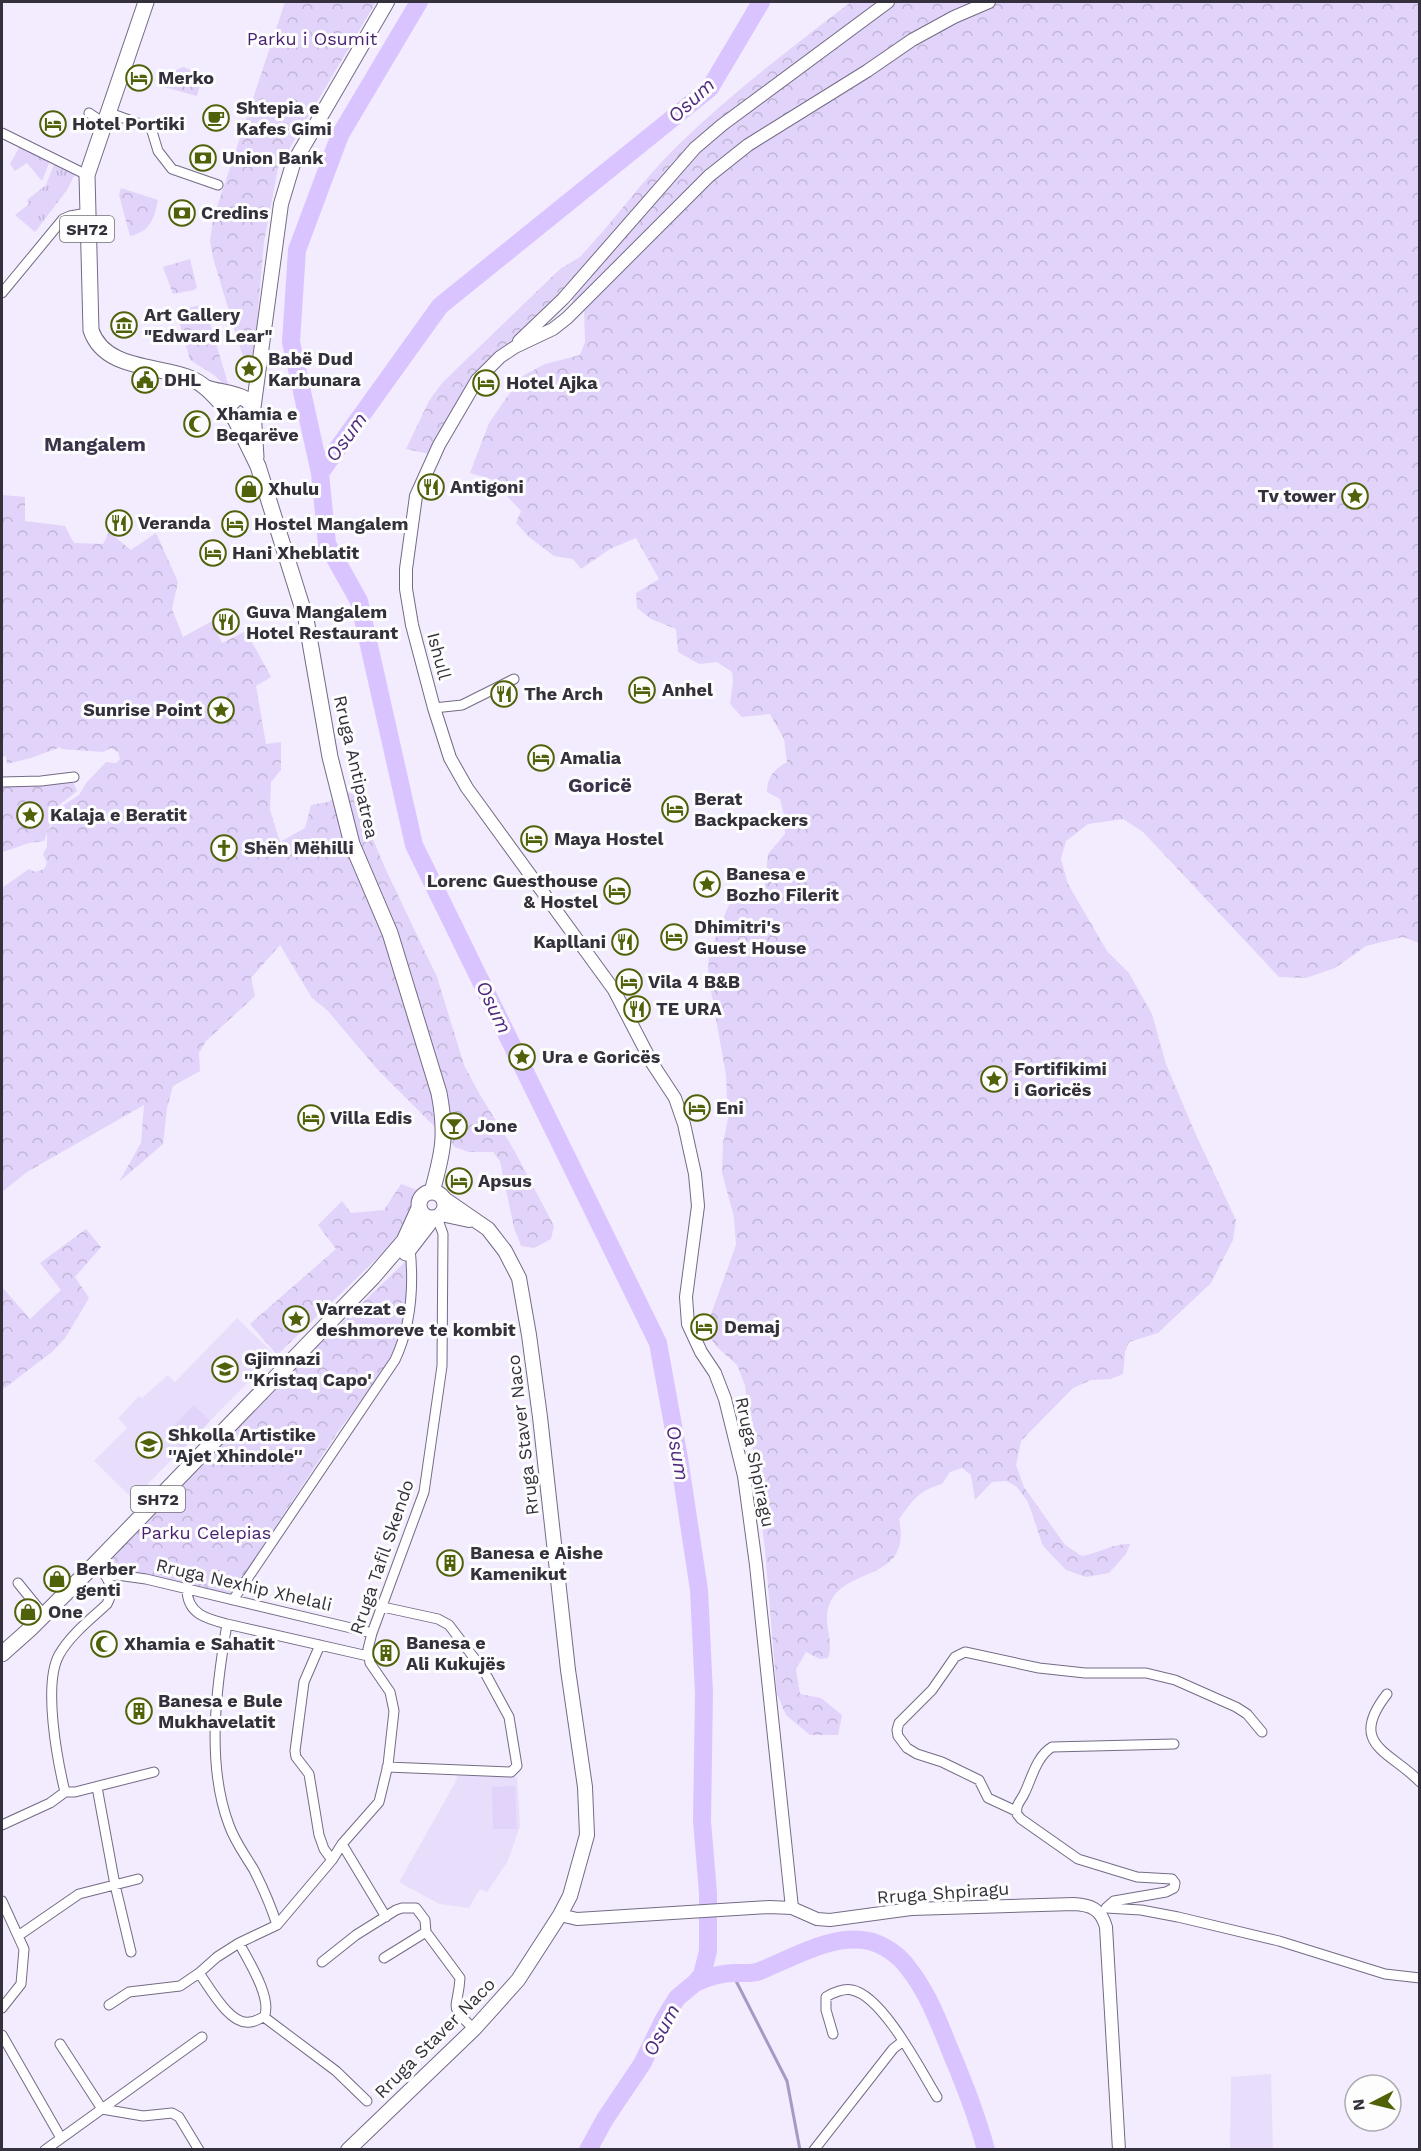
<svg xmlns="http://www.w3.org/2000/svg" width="1421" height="2151" font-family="'Work Sans',sans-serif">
  <defs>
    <pattern id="grass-tufts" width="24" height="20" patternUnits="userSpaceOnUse" patternTransform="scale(1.5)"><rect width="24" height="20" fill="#e1d3fa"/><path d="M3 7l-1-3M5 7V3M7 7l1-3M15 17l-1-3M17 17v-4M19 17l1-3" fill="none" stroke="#c2b6d7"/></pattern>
    <pattern id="forest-crowns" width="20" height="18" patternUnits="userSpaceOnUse" patternTransform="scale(1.5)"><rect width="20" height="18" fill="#e1d3fa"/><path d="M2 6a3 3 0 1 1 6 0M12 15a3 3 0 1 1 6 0" fill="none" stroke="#c2b6d7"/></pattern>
  </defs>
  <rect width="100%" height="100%" fill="#f3ecfe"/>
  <path fill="#e8defb" d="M237,1318L275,1355L133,1499L94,1461L127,1428L118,1418L139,1396L142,1398L168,1375L175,1382Z
    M458,1774L517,1777L520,1826L508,1861L487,1892L480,1889L469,1908L439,1904L399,1882L455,1783Z
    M1271,2074L1273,2149H1230L1231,2077Z"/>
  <path fill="url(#grass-tufts)" d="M20,146L50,161L42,181L27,163L15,171L10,164Z
    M55,162L75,174L67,190L35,232L15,215L29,204L27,200L46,185Z"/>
  <path fill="url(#forest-crowns)" d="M285,2H376L278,168L264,242L253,367L252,373L248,374L213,258L210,241L213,219Z
    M851,2H1419V943L1403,937L1366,946L1335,968L1306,978L1279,977L1143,832L1123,819L1088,824L1066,841L1061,859L1068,884L1107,951L1129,973L1152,1014L1166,1064L1196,1135L1236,1220L1233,1240L1211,1283L1158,1333L1129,1342L1125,1352L1123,1374L1111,1379L1091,1380L1073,1388L1021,1441L1016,1465L1024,1487L1065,1545L1082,1556C1099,1553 1113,1543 1130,1544L1126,1554L1109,1573L1086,1577L1066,1570L1043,1546L1028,1502L1017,1487L1007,1481L992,1482L975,1500L971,1475L962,1468L950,1472L942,1484C918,1491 914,1499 899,1519C912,1583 847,1565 830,1603C821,1622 835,1640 828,1658L820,1659L806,1652L796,1669L800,1694L821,1698L842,1715L838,1735H810L786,1715L777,1694L765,1550L745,1385L737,1365L718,1348L711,1339L708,1332L710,1317L736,1245L734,1217L722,1173L723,1143L728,1119L726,1075L708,974L709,954L732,897L764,894L768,854L785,834L784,815L780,799L767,792C768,775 773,771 787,762L784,739L770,714L742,717L730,704L733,682L732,672L717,662L699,664L678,652L676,629L651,619L637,608L636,593L659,579L636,538L610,549L581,569L573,559L554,556L529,537L516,523L521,511L491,479L470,473L489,423L521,377L545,364L580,355L585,342L584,308L562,294L475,379L430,454L406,449L429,401L442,383L560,269L580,257C613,222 641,182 676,147C730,94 791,48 851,2Z
    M183,67L196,72L201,81L197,96L164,87L170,73Z
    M121,188L158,200C154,219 150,232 130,236L119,195Z
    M190,259L197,288L194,290L173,294L163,267Z
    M200,305L204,307L206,310L230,390L214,375L190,360L177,314L180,310Z
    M2,495L25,497V521L65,526L74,543L103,544L109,532L131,550L156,533L178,582L172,609L183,637L212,621L222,643L246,631L271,677L256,686L266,744L281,742V770L271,782L270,810L280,842L305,828L311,805L328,802L345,792L354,794L386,870L437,977L464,1065L480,1095L514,1150L554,1226L551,1239L534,1248L521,1246L514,1228L500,1161L493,1152H469L455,1147L377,1069L327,1010L312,998L280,945L251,978L255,996L206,1041L199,1053L200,1071L173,1086L167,1108L163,1144L119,1182L141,1143L144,1105L27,1172L2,1192V888L29,869L35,872L44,869L47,863L43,854L47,847V834L61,807L79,795L86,783L106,762L116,763L120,759L118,752L111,748L103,752L61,749V747L31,758L7,764L6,756L2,757Z
    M72,779L77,791L58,806L44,841L29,843L3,852L2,849V784Z
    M401,1184L422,1192L414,1210L392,1244L277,1355L250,1324L336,1249L318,1225L342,1201L351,1213L384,1210Z
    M86,1229L101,1247L75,1277L89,1298L65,1338L52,1352L2,1390V1287L30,1319L61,1290L40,1263Z
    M407,1260L409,1281L398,1342L383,1371L337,1433L230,1596L131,1572H111L102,1564L312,1347L321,1343Z"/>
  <path fill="#e1d3fa" d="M194,1405L210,1421L182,1450L166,1434Z
    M515,1786L517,1829H493L492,1787Z"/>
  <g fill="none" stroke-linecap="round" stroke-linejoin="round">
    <path stroke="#a898c4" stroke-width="3" d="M732,1973L787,2081L800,2150"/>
    <path stroke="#dac4ff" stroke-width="18" d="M320,473L291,342L297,250L340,135L419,2
      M695,1983C708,1977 721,1973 735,1973C744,1973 752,1974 760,1971C792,1958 833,1933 869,1941C885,1945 900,1956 909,1969C928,1993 939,2023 950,2050C964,2083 977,2116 986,2150
      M588,2150L605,2119L642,2064L664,2019L677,1998L695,1983L702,1975L708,1951V1893L702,1821L704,1693L699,1590L679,1458L658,1343L414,845L359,601L327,544L320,473L440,306L710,88L761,2"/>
    <g stroke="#746b85" stroke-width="11">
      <path id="minor" d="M107,112L151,128L158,151L172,169L218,185
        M89,113L104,123
        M2,133L87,175
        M2,293L63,219L70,216L87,213
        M434,708L462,705L514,679
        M2,782L41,781L74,777
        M96,1563C107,1576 116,1588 107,1604C91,1619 70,1635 59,1655C43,1684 57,1759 65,1792H75L154,1772
        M107,1577L117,1575L146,1579L372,1633
        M18,1583L44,1615
        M187,1589C187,1614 207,1619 227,1624C216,1688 206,1764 229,1825C235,1842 245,1855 254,1870C263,1888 271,1906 277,1925
        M233,1600L395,1360C411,1326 414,1286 410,1248
        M383,1607L438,1619L449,1625L484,1671L509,1717L517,1766L511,1772L387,1767
        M227,1624L368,1656
        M320,1645L304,1682L295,1751L296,1757L309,1774L319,1835L324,1849L332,1860
        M1387,1694C1347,1745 1390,1751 1420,1782
        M97,1787L115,1885L131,1952
        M1016,1811L988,1798L979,1780L942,1762L917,1754L907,1748L898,1736L897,1730L899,1723L932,1690L955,1657L965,1652L1039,1668L1085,1673H1146L1175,1680L1236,1707L1247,1714L1262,1732
        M2,1825L50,1803L65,1792
        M342,1844L386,1917
        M2,1901L24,1949L21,1984L2,2008
        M1106,1908L1114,1901L1166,1892L1174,1888L1175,1883L1172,1879L1137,1877L1078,1859L1021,1819L1017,1814C1015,1804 1022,1800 1025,1792C1032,1777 1037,1756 1052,1747L1174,1744
        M1106,1908L1141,1910L1178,1917L1279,1941L1385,1974L1420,1978
        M426,1932L460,1978C458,2011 447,2004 474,2029
        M18,1936L79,1894L138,1879
        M239,1943C248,1960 273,1999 264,2017
        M322,1962L356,1935L396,1910L402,1908H416L425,1920L426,1932L384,1958
        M199,1973C210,1988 230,2026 250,2022C255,2022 260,2018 264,2017L336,2071L367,2101
        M109,2005L129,1992L180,1986L199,1973L217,1957L239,1943L277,1925L332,1860L342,1844L379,1802L388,1765L394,1711L390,1692L370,1663L368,1649L372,1633L424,1492L442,1366L443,1234L437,1217
        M833,2034L826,2010V1997C832,1993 844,1988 852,1990C883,1996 921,2071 937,2097
        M2,2035L61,2138
        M60,2044L102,2109L143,2116L172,2113L179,2117L199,2150
        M45,2150L202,2037
        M814,2150L893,2049L903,2041"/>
    </g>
    <g stroke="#746b85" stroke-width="14">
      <path id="tertiary" d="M519,341L563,299L695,148L722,125L888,2
        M792,1908L756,1565L744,1476L725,1399L715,1373L701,1352L688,1324L686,1297L698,1206L695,1174L684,1124L675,1098L652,1063L614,990L467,788L450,758L434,708L412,625L406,589V569L416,496L439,445L477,380L500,357L515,347L553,329L567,318L709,176L748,145L867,71L912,40L954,17L989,2
        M560,1915L577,1919L769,1907L792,1908L817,1919L830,1920L911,1909L1074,1904C1091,1905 1101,1909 1106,1927L1119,2150"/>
    </g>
    <g stroke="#746b85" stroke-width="16">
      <path id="secondary" d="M253,411L281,204L293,164L387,2
        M441,1214L469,1220
        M348,2150L474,2029L518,1980L560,1915L570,1896L587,1835L585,1787L568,1670L540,1417L529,1335L519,1278L505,1251L488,1229L443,1198"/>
    </g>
    <g stroke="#746b85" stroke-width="17">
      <path id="primary" d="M146,2L87,175L91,330C104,370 158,365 190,378C207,385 216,399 229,411
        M207,388C224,394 257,393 251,415L242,421L235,419L230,414L229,405L238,397
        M253,411L256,457
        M235,419L258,466L306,619L330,757L352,844L390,933L439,1093C447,1135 443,1152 432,1192
        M419 1205a13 13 0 1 1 26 0a13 13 0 1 1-26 0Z
        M406,1253L433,1218
        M2,1654L30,1629L96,1563L373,1277L404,1241L419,1208"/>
    </g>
    <use href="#minor" stroke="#fff" stroke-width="9"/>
    <use href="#tertiary" stroke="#fff" stroke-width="12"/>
    <use href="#secondary" stroke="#fff" stroke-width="14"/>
    <use href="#primary" stroke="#fff" stroke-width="15"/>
  </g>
  <defs>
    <g id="hotel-ring" transform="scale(1.35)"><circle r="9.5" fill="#fdfdfd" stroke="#4f6209" stroke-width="1.5"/><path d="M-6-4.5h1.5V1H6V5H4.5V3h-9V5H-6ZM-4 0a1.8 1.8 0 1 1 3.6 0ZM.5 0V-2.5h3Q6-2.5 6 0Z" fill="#4f6209"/></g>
    <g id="cafe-ring" transform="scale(1.35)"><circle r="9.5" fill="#fdfdfd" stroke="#4f6209" stroke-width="1.5"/><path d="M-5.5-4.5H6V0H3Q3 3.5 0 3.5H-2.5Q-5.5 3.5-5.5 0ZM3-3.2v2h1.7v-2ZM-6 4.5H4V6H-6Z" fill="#4f6209"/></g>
    <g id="bank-ring" transform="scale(1.35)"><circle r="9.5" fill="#fdfdfd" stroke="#4f6209" stroke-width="1.5"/><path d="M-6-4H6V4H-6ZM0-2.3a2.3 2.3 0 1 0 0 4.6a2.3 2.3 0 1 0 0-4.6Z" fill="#4f6209"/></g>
    <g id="museum-ring" transform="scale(1.35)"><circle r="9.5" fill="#fdfdfd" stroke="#4f6209" stroke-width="1.5"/><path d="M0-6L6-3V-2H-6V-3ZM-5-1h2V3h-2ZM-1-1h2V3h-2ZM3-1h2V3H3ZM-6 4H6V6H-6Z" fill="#4f6209"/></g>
    <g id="sight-ring" transform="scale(1.35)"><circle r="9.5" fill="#fdfdfd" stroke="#4f6209" stroke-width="1.5"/><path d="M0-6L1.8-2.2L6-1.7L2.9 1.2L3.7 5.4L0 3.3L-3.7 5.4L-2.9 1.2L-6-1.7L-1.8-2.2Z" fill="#4f6209"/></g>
    <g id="civic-ring" transform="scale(1.35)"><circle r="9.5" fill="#fdfdfd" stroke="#4f6209" stroke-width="1.5"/><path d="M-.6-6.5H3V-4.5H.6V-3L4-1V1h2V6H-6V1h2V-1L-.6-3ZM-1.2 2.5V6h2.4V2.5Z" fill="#4f6209"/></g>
    <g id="mosque-ring" transform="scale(1.35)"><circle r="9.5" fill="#fdfdfd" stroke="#4f6209" stroke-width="1.5"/><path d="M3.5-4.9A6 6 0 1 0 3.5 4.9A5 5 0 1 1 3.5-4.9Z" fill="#4f6209"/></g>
    <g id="restaurant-ring" transform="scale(1.35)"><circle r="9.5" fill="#fdfdfd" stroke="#4f6209" stroke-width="1.5"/><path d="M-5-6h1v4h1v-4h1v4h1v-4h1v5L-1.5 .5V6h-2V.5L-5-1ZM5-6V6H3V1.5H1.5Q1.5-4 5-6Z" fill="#4f6209"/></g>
    <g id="shop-ring" transform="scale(1.35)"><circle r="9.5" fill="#fdfdfd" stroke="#4f6209" stroke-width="1.5"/><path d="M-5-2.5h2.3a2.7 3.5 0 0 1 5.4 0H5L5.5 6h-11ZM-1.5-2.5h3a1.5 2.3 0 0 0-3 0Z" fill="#4f6209"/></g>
    <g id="church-ring" transform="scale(1.35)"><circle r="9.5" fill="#fdfdfd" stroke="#4f6209" stroke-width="1.5"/><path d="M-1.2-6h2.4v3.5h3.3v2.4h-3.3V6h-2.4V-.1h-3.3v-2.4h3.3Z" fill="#4f6209"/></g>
    <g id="bar-ring" transform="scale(1.35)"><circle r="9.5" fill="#fdfdfd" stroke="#4f6209" stroke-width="1.5"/><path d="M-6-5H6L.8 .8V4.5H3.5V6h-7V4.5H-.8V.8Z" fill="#4f6209"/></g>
    <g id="school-ring" transform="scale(1.35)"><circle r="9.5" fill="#fdfdfd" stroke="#4f6209" stroke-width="1.5"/><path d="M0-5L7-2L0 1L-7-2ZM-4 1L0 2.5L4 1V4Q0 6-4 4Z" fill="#4f6209"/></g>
    <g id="building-ring" transform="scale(1.35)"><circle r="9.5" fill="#fdfdfd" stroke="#4f6209" stroke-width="1.5"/><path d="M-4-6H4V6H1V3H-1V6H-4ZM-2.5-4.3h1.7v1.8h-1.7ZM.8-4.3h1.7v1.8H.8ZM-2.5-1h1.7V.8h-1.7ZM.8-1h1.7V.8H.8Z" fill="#4f6209"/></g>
  </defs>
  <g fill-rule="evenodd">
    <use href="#hotel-ring" x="139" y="78"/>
    <use href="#cafe-ring" x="216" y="118"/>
    <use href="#hotel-ring" x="53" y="124"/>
    <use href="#bank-ring" x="203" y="158"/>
    <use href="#bank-ring" x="182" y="213"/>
    <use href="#museum-ring" x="124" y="325"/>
    <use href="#sight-ring" x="249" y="369"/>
    <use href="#civic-ring" x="145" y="380"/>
    <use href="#hotel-ring" x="486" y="383"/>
    <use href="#mosque-ring" x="197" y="424"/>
    <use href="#restaurant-ring" x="431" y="487"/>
    <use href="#shop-ring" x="249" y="489"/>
    <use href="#sight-ring" x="1355" y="496"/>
    <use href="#restaurant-ring" x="119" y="523"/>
    <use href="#hotel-ring" x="235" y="524"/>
    <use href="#hotel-ring" x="213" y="553"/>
    <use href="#restaurant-ring" x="226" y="622"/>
    <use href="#hotel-ring" x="642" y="690"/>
    <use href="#restaurant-ring" x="504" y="694"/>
    <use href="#sight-ring" x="221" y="710"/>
    <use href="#hotel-ring" x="541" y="758"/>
    <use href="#hotel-ring" x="675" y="809"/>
    <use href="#sight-ring" x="30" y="815"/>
    <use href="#hotel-ring" x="534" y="839"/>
    <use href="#church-ring" x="224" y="848"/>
    <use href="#sight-ring" x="707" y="884"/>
    <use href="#hotel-ring" x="617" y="891"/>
    <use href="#hotel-ring" x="674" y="937"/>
    <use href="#restaurant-ring" x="625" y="942"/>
    <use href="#hotel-ring" x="629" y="982"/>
    <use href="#restaurant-ring" x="637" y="1009"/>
    <use href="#sight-ring" x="522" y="1057"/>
    <use href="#sight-ring" x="994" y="1079"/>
    <use href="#hotel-ring" x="697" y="1108"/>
    <use href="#hotel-ring" x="311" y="1118"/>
    <use href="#bar-ring" x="454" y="1126"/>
    <use href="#hotel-ring" x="459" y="1181"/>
    <use href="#sight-ring" x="296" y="1319"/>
    <use href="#hotel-ring" x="704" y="1327"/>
    <use href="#school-ring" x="225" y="1369"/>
    <use href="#school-ring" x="149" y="1445"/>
    <use href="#building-ring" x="450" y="1563"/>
    <use href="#shop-ring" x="57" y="1579"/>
    <use href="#shop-ring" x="28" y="1612"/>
    <use href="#mosque-ring" x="104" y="1644"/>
    <use href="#building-ring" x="386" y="1653"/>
    <use href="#building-ring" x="139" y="1711"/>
  </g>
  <g text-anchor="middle" stroke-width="6" stroke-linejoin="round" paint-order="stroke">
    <g fill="#fdfdfd" stroke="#716e76" stroke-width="1.5">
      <rect x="60" y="216" width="54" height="26" rx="4.5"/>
      <rect x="131" y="1486" width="54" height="26" rx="4.5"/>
    </g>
    <g font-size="16" font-weight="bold" fill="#35313c">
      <text x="87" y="235">SH72</text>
      <text x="158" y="1505">SH72</text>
    </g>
    <g font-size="18" fill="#471f71" stroke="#fdfdfd">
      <text x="312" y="45">Parku i Osumit</text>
      <text x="206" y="1539">Parku Celepias</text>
    </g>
    <g font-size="18" font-weight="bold" fill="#35313c" stroke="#fdfdfd" text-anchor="start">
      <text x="158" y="84">Merko</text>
      <text x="236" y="114">Shtepia e<tspan x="236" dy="21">Kafes Gimi</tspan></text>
      <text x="72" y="130">Hotel Portiki</text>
      <text x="222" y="164">Union Bank</text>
      <text x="201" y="219">Credins</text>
      <text x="144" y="321">Art Gallery<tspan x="144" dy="21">"Edward Lear"</tspan></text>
      <text x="268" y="365">Babë Dud<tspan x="268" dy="21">Karbunara</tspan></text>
      <text x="164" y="386">DHL</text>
      <text x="506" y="389">Hotel Ajka</text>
      <text x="216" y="420">Xhamia e<tspan x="216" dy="21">Beqarëve</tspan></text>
      <text x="450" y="493">Antigoni</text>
      <text x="268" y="495">Xhulu</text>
      <text x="1336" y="502" text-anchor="end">Tv tower</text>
      <text x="138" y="529">Veranda</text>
      <text x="254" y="530">Hostel Mangalem</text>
      <text x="232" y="559">Hani Xheblatit</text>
      <text x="246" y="618">Guva Mangalem<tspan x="246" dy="21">Hotel Restaurant</tspan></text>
      <text x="662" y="696">Anhel</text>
      <text x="524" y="700">The Arch</text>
      <text x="202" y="716" text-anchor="end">Sunrise Point</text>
      <text x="560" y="764">Amalia</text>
      <text x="694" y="805">Berat<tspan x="694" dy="21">Backpackers</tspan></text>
      <text x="50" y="821">Kalaja e Beratit</text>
      <text x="554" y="845">Maya Hostel</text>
      <text x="244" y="854">Shën Mëhilli</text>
      <text x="726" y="880">Banesa e<tspan x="726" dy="21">Bozho Filerit</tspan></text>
      <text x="598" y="887" text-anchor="end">Lorenc Guesthouse<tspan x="598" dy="21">&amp; Hostel</tspan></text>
      <text x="694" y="933">Dhimitri's<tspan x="694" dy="21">Guest House</tspan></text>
      <text x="606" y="948" text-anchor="end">Kapllani</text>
      <text x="648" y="988">Vila 4 B&amp;B</text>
      <text x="656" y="1015">TE URA</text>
      <text x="542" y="1063">Ura e Goricës</text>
      <text x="1014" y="1075">Fortifikimi<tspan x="1014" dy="21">i Goricës</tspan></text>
      <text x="716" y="1114">Eni</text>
      <text x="330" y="1124">Villa Edis</text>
      <text x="474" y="1132">Jone</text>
      <text x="478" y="1187">Apsus</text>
      <text x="316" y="1315">Varrezat e<tspan x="316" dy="21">deshmoreve te kombit</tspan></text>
      <text x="724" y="1333">Demaj</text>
      <text x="244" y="1365">Gjimnazi<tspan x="244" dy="21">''Kristaq Capo'</tspan></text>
      <text x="168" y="1441">Shkolla Artistike<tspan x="168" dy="21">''Ajet Xhindole''</tspan></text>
      <text x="470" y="1559">Banesa e Aishe<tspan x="470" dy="21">Kamenikut</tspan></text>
      <text x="76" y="1575">Berber<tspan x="76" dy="21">genti</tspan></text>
      <text x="48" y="1618">One</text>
      <text x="406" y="1649">Banesa e<tspan x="406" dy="21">Ali Kukujës</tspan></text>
      <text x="124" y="1650">Xhamia e Sahatit</text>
      <text x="158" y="1707">Banesa e Bule<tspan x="158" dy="21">Mukhavelatit</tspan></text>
    </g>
    <g font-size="18" fill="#35313c" stroke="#fdfdfd">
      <text transform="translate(439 656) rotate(75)" y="6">Ishull</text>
      <text transform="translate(356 767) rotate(77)" y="6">Rruga Antipatrea</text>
      <text transform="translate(523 1435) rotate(-97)" y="6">Rruga Staver Naco</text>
      <text transform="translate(755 1462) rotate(78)" y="6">Rruga Shpiragu</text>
      <text transform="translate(382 1557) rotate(-71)" y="6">Rruga Tafil Skendo</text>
      <text transform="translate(244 1585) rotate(13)" y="6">Rruga Nexhip Xhelali</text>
      <text transform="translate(943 1893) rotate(-4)" y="6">Rruga Shpiragu</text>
      <text transform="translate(435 2038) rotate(-45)" y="6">Rruga Staver Naco</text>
    </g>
    <g font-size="20" font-style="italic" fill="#512a7d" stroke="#fdfdfd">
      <text transform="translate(691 100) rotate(-43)" y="7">Osum</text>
      <text transform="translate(346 437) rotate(-54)" y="7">Osum</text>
      <text transform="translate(494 1007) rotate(64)" y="7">Osum</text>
      <text transform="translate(678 1453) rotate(80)" y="7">Osum</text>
      <text transform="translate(661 2030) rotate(-62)" y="7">Osum</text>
    </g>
    <g font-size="20" font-weight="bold" fill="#3c334b" stroke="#fdfdfd">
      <text x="95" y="451">Mangalem</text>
      <text x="600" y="792">Goricë</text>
    </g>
  </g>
  <rect width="1421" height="2151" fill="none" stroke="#35313c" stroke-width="6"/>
  <g transform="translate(1373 2103) rotate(263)"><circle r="28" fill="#fdfdfd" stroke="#adabb0" stroke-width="1.5"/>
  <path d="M0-4.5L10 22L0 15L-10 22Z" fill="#4f6209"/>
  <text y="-9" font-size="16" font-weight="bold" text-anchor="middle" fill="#35313c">N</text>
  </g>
</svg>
